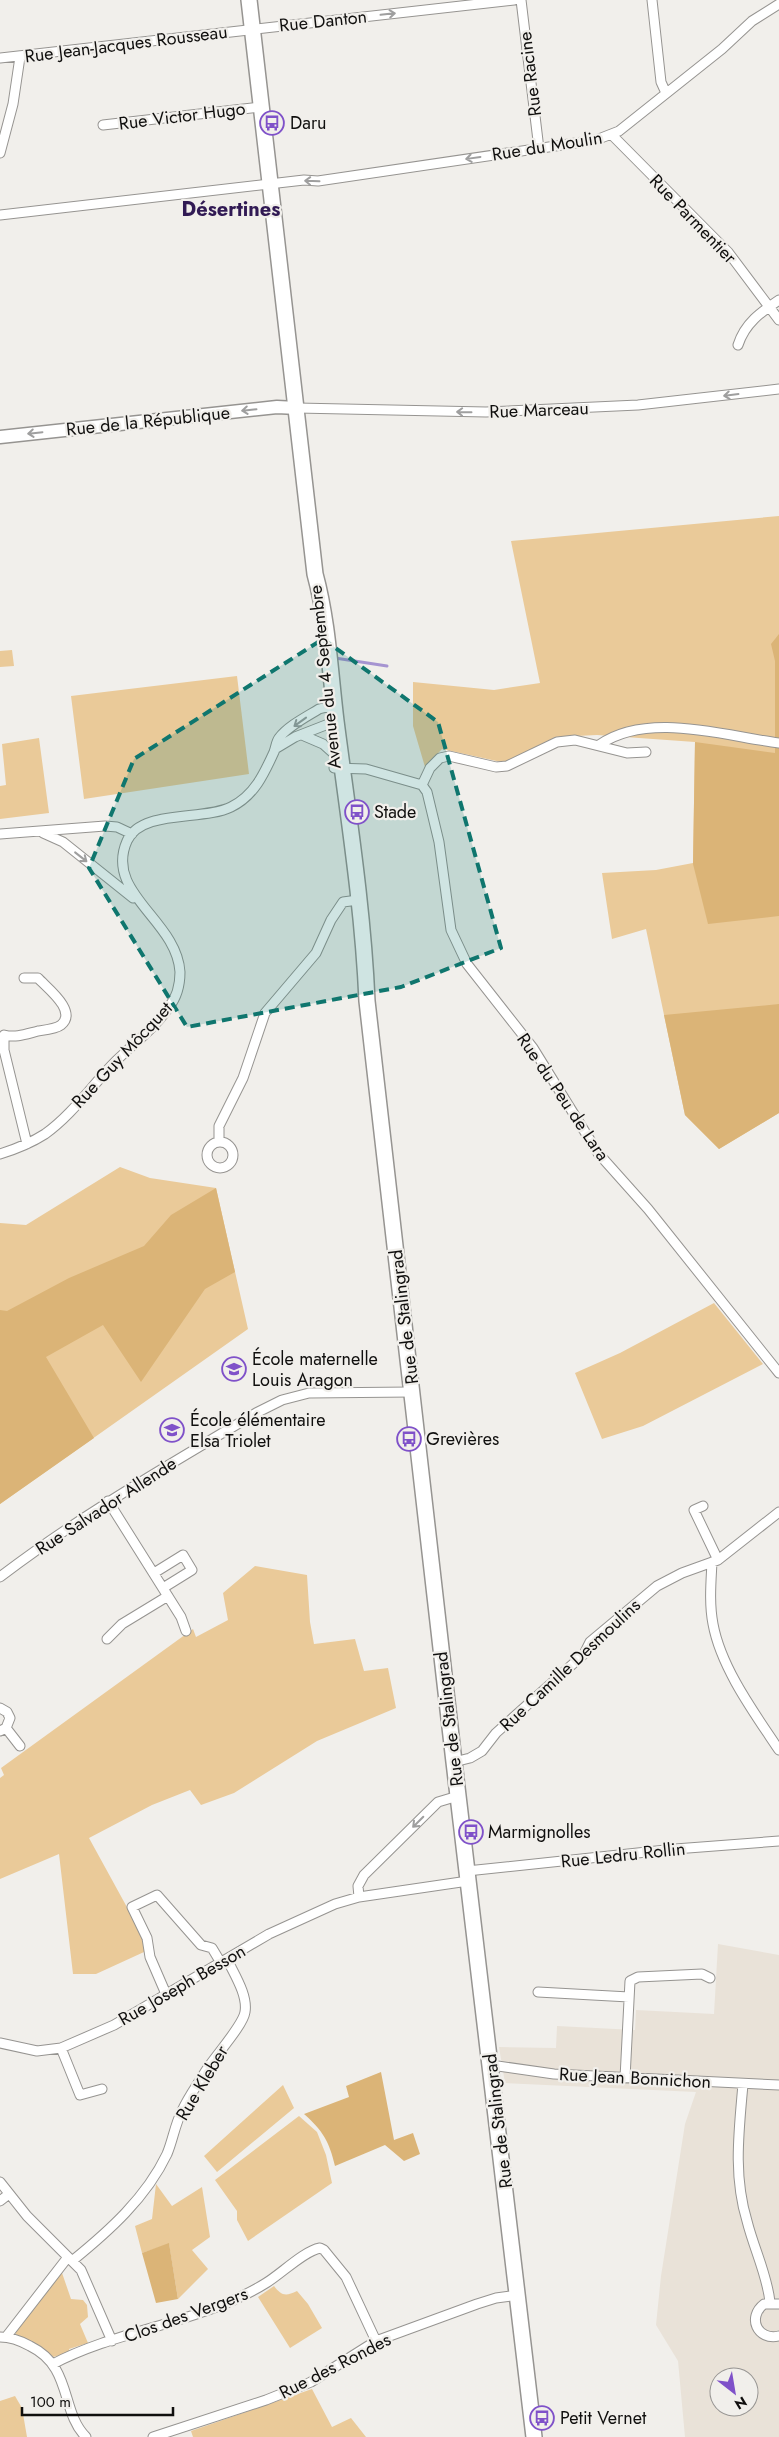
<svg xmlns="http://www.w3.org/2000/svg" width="779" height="2437" font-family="Jost,sans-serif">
  <rect width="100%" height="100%" fill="#f1efeb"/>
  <path fill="#e9e2d8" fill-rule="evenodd" d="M718,1944L779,1955V2437H685L678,2361L656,2325L661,2276L685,2124L696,2092L505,2083L499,2047L556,2048L557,2026L635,2030L636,2010L714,2014ZM719,2377H749V2407H719Z"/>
  <path fill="#eaca99" d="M779,516V1113L719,1149L685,1115L646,929L612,939L602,873L656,870L693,863L695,742L597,735L555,737L515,760L501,762L442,749L425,767L413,726V682L494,690L540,683L511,541Z
    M12,650L14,666L0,667V651Z
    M237,676L249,774L84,799L71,696Z
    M39,738L49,813L0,819V786L6,785L2,744Z
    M120,1167L150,1178L216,1188L248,1329L0,1504V1223L26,1225Z
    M714,1303L763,1364L643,1426L602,1439L575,1373L620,1353Z
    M255,1566L307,1575L310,1622L314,1644L355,1639L364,1671L388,1668L396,1708L317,1741L234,1793L201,1805L190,1790L152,1805L89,1838L145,1940L144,1952L96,1974H73L59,1854L0,1879V1778L4,1775L1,1768L193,1629L196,1637L228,1620L223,1593Z
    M283,2085L294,2108L217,2172L204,2156Z
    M299,2116L317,2132L326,2155L332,2183L248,2241L237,2220V2211L215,2180Z
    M156,2184L172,2206L202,2187L210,2237L192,2250L208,2269L178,2299L169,2244L142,2253L135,2226L152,2219Z
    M61,2270L71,2299L83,2300L87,2305L88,2317L80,2324L88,2343L69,2349L70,2353L53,2357L36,2344L17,2336L14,2330Z
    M274,2286C281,2295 285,2297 297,2291L308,2304L322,2328L290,2348L258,2297Z
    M312,2389L332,2427L351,2418L366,2437H193L191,2431Z
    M15,2396L22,2408L27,2437H0V2401Z"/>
  <path fill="#dbb477" d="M779,634V916L708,924L693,864L695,742L775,753V661L771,644Z
    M779,1004V1113L719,1149L685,1115L664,1015Z
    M216,1188L235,1272L205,1289L141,1382L103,1325L46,1357L94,1438L0,1504V1310L7,1311L69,1278L144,1246L171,1215Z
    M381,2072L394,2140L413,2133L420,2154L404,2161L385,2145L335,2166C329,2141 323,2131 304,2114L349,2097L346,2086Z
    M169,2243L178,2299L156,2303L142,2253Z"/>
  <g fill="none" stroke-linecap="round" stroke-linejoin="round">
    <path stroke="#a694d1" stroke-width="3" d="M335,658L387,666"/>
    <g stroke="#969491" stroke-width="11">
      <path id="street" d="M521,0L539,149
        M652,0L661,82L666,93
        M0,58L514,0
        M103,125L261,107
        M612,135L728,252L779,320
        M0,153L13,104L20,57
        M0,215L304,180L318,181L596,140L619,131L722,49L752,21L779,4
        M738,345C745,323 761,312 779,300
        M297,408L486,412L638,405L779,389
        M302,735L323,744L333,753
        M599,745C648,711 724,736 779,743
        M275,749L295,737L336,721
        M334,768L366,769L422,785L430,768L440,758L449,756L496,767L507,766L557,742L575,740L627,753L646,752
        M422,785L427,792L439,842L451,930L467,964L533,1048L598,1153L648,1209L779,1373
        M43,833L63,842L133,898
        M0,834L105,826L117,827L132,834
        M24,978H38C47,988 78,1011 61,1025C56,1029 45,1030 38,1031C26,1034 16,1038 4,1035V1050L27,1144
        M219,1141V1126L243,1078L265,1013L316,953L331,920L343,902L358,900
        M207 1155a13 13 0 1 1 26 0a13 13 0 1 1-26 0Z
        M0,1154C16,1149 31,1143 45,1134C73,1114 92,1085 116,1061C134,1043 155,1028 169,1007C177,997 180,984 180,972C177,920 104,893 127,841C141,809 203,821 231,807C254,796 264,774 274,752C276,747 276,742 279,738C288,726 306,717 319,709L327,707L335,709
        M108,1501L181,1617L186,1631
        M703,1506L694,1510L718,1560
        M712,1562C711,1582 709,1603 713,1624C721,1668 755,1714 779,1750
        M154,1573L183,1555L192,1570L163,1588
        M0,1577C81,1515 169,1465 256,1413L282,1400L309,1393L412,1392
        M107,1639L122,1624L168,1596
        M0,1708L7,1712L10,1718L6,1728L0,1731
        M6,1728L20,1746
        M454,1762L470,1758L482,1751L496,1733L584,1654L590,1642L657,1586L682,1573L718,1560L779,1512
        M467,1871L675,1849L779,1841
        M359,1897L358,1886L364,1875L438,1802L458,1796
        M538,1992L629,1997
        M166,1994L150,1957L147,1938L132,1907L157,1895L201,1945L212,1948L221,1963
        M0,2043L37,2051L61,2048L114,2025L269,1934L335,1904L359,1897L468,1881
        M61,2048L80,2095L102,2089
        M491,2065L554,2074L779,2085
        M625,2078L630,1981L638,1977L702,1974L710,1978
        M743,2084C739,2131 733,2175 747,2221C754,2249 767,2274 770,2302
        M0,2182L27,2216L81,2270L112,2341
        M0,2201L9,2194
        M72,2261C109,2231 146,2198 167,2154C173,2140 175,2124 182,2111C188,2097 198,2084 205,2072C214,2057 243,2026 245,2012C248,1995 234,1974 227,1959
        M779,2304H764C747,2317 757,2341 779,2336
        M0,2337C10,2337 21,2341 30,2346C73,2367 60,2411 86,2437
        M6,2337L68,2257
        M53,2364C119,2329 202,2323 266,2283C281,2274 304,2251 320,2248L324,2250L346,2277L376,2341
        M153,2437L266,2400L311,2382L376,2341L477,2304L496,2298L518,2295"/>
    </g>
    <g stroke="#969491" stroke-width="15">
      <path id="secondary" d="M0,437L277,407L297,408"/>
    </g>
    <g stroke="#969491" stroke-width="18">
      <path id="primary" d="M249,0L315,574C328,622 330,672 336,721C348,814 363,907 367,1001L454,1762L534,2437"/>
    </g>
    <use href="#street" stroke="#fff" stroke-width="9"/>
    <use href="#secondary" stroke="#fff" stroke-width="12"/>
    <use href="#primary" stroke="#fff" stroke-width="15"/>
  </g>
  <defs><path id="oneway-shaft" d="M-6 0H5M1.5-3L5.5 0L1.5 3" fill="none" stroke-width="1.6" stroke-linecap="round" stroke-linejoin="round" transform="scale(1.25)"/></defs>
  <g stroke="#9f9f9f">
    <use href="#oneway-shaft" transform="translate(388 14) rotate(-6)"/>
    <use href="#oneway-shaft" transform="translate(473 158) rotate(172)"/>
    <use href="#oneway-shaft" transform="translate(312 181) rotate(-178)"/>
    <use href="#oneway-shaft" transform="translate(731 395) rotate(173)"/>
    <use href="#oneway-shaft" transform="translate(249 410) rotate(174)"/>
    <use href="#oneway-shaft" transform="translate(464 412) rotate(-179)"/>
    <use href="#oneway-shaft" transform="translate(35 433) rotate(174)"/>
    <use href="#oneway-shaft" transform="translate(300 722) rotate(144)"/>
    <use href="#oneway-shaft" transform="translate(81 857) rotate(38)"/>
    <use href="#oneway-shaft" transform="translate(418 1822) rotate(135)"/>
  </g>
  <path fill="#0f766e" fill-opacity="0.2" stroke="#0f766e" stroke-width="4" stroke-dasharray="10 6" stroke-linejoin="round" d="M323,639L438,722L501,948L401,987L187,1027L89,868L134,759Z"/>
  <defs>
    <g id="bus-ring" transform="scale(1.25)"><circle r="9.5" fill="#f1efeb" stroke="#7f51c9" stroke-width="1.5"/><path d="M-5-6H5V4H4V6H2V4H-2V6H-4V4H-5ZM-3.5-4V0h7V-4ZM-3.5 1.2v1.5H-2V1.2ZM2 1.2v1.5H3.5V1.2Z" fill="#7f51c9"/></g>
    <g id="school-ring" transform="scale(1.25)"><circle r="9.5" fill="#f1efeb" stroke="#7f51c9" stroke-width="1.5"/><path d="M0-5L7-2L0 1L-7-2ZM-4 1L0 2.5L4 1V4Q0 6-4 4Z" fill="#7f51c9"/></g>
  </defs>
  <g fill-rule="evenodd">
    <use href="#bus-ring" x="272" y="123"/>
    <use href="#bus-ring" x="357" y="812"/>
    <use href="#school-ring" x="234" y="1369"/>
    <use href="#school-ring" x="172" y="1430"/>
    <use href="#bus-ring" x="409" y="1439"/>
    <use href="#bus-ring" x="471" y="1832"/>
    <use href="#bus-ring" x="542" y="2418"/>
  </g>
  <g text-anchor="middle" stroke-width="4.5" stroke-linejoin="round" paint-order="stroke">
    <g font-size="18" fill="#100f0e" stroke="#f1efeb">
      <text transform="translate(323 21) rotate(-6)" y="6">Rue Danton</text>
      <text transform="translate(126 44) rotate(-7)" y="6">Rue Jean-Jacques Rousseau</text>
      <text transform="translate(530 74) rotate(-97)" y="6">Rue Racine</text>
      <text transform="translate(182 116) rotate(-7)" y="6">Rue Victor Hugo</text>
      <text transform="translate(547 146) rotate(-9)" y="6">Rue du Moulin</text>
      <text transform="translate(693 219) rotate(46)" y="6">Rue Parmentier</text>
      <text transform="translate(539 410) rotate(-2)" y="6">Rue Marceau</text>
      <text transform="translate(148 421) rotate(-6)" y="6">Rue de la République</text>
      <text transform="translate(325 677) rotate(-96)" y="6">Avenue du 4 Septembre</text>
      <text transform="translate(122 1055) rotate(-47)" y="6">Rue Guy Môcquet</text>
      <text transform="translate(563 1097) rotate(56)" y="6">Rue du Peu de Lara</text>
      <text transform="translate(404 1317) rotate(-97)" y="6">Rue de Stalingrad</text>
      <text transform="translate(106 1506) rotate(-33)" y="6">Rue Salvador Allende</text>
      <text transform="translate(570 1665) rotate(-43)" y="6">Rue Camille Desmoulins</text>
      <text transform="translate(449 1719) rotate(-97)" y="6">Rue de Stalingrad</text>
      <text transform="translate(623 1855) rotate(-6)" y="6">Rue Ledru Rollin</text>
      <text transform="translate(182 1985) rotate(-30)" y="6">Rue Joseph Besson</text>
      <text transform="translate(635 2078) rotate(3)" y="6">Rue Jean Bonnichon</text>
      <text transform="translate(202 2083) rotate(-59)" y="6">Rue Kleber</text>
      <text transform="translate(498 2121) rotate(-97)" y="6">Rue de Stalingrad</text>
      <text transform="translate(186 2315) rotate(-20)" y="6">Clos des Vergers</text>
      <text transform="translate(335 2366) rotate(-27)" y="6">Rue des Rondes</text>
    </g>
    <g font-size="18" fill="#100f0e" stroke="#f1efeb" text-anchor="start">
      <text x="290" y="129">Daru</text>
      <text x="374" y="818">Stade</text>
      <text x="252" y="1365">École maternelle<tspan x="252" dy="21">Louis Aragon</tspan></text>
      <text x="190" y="1426">École élémentaire<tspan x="190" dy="21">Elsa Triolet</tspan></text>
      <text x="426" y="1445">Grevières</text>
      <text x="488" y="1838">Marmignolles</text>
      <text x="560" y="2424">Petit Vernet</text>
    </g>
    <g font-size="20" font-weight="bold" fill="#311a54" stroke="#f1efeb">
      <text x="231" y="216">Désertines</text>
    </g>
  </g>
  <g transform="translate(734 2392) rotate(149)"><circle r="24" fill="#f1efeb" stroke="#979593"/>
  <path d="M0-4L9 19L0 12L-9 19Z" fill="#7f51c9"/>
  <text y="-8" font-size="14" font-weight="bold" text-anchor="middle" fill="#100f0e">N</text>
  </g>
  <path d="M22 2407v8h151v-8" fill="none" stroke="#100f0e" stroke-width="2.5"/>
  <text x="30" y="2407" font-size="15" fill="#100f0e" stroke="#f1efeb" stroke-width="4" paint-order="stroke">100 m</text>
</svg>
